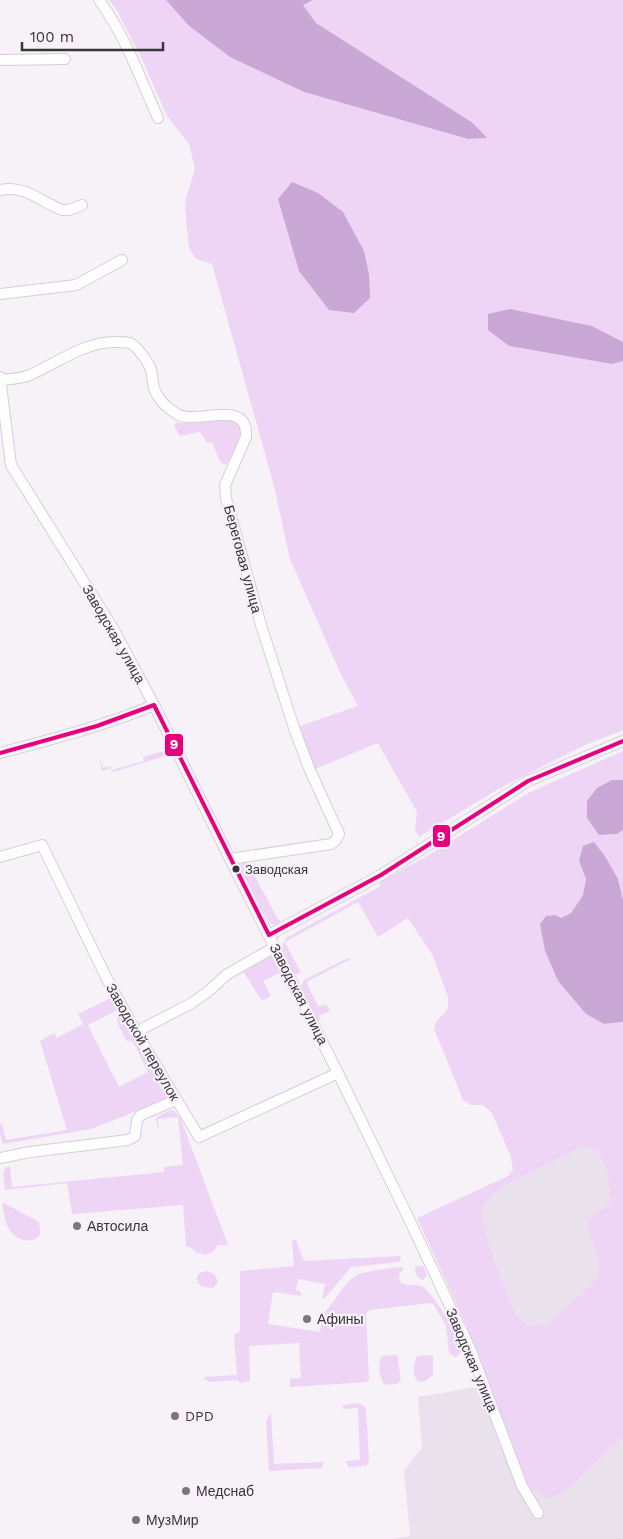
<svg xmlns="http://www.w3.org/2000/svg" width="623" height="1539" font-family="'Work Sans',sans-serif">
  <rect width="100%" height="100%" fill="#f6f2f7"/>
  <path fill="#e9e1eb" d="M583,1147L598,1150L604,1160L609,1184L611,1203L589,1219L587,1229L599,1258V1277L549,1324L529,1326L515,1313L496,1266L482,1219L484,1205L495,1193L504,1186Z
    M535,1377L623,1419V1539H392L410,1536L404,1471L422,1448L418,1397Z"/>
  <path fill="#eed5f6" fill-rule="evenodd" d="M109,0H166L188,25L304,92L468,139L486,138L473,123L315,23L303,5L313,0H623V342L592,326L509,346L612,364L623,361V730L583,746L500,788L419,837L415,830L417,812L378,743L315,769L297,727L358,706L342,677L290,559L274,486L212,264L196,259L189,248L185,207L186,198L195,169L189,144L167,116L141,57L116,9Z
    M220,417C226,419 236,420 239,424C247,433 231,457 226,465L220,462L212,442L207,443L201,433L199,432L180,436L174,426L176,423L209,422L212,419Z
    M163,751L165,756L113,772L111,768L102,771L99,756L103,768L111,766L112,770L144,761L143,757Z
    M623,751V780H612L617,834L623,830V900L618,879L605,856L579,861L586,879L583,895L571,913L561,918L545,951L558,981L586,1014L604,1024L623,1022V1437L565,1491L550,1498C534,1495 527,1484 520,1470L466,1325L417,1218L508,1176L513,1170L511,1157L492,1113L483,1105H471L463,1100L434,1029L437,1020L444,1014L448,1008V997L433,956L408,918L378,937L358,902L285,942L301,973L296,974L293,971L282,947L286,938L379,887L381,881L424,858L530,792ZM583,1147L597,1150C608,1166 609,1184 611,1203L589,1219L587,1229L599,1258V1277L549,1324L529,1326L515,1313L496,1266L482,1219L484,1205L495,1193L504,1186Z
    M246,860L278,919L281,921L274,925L270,923L240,866L242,863Z
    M270,956H274L290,987L287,988L279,973L263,981L271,996L262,1001L243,971Z
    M348,958L351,959L308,981L307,984L318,1006L327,1005L330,1011L319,1016L321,1020H318L301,986L304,980Z
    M113,997L118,1010L88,1025L119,1087L148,1072L133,1042L126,1040L117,1022V1017L122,1014L169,1097L168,1099L91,1129L3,1144L0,1133V1125L2,1124L6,1140L67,1130L40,1041L54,1033L57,1038L83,1024L78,1014Z
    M171,1110L174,1111L180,1117L228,1245H218L212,1252L205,1255L196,1252L190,1247H186L183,1205L72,1214L67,1183L5,1190L3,1173L6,1167L10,1166L12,1187L164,1172V1167L183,1165L178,1117L158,1119L159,1129L157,1126L156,1118L160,1115Z
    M2,1203H4L39,1222C39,1226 41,1231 40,1234C35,1245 17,1240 12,1233C5,1226 4,1213 2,1203Z
    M296,1240L304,1261L400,1256L401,1259L399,1262L351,1267L324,1299L322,1298L325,1284L298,1279L296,1290L301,1292V1296L273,1292L268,1324L320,1332L323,1314C334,1304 346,1280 357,1275C366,1271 391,1268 401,1267L403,1268V1270L399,1275L400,1282C407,1287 416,1283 423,1287C431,1292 462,1338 462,1347C462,1351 460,1354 456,1357H454L449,1352L446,1326L434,1305L431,1303L370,1310L366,1313L369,1379L368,1382L290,1387V1379L301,1378L299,1343L249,1346L250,1381L241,1383L237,1380L209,1382L204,1377L237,1375L234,1335L240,1331V1271L294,1266L292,1241Z
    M417,1266H423L427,1275L423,1280C418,1279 415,1274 415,1268Z
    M207,1271L214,1274L218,1281L216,1285L213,1288L202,1287L198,1283L197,1277L200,1273Z
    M397,1355L401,1380C397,1386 390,1385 384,1384C378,1375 379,1366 381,1356Z
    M433,1355V1375L425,1381L419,1382C411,1376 414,1364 417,1356Z
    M359,1403L366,1408L369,1460L367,1465L365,1466L348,1467L346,1461L360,1460L358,1408L343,1409V1405Z
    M271,1413L274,1464L324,1462L322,1468L269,1471L266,1420Z"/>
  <path fill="#caa8d5" d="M166,0H313L303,5L316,23L473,123L487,138L468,139L304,92L230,57L188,25Z
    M292,182L318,193L343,212L364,251L369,274L370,298L354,313L329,310L299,271L278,199Z
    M510,309L592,326L623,342V361L612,364L509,346L488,330V314Z
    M612,780H623V830L617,834L599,835L587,818V801L597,788Z
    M594,842L605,856L618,879L623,900V1022L604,1024L586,1014L558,981L545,951L540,924L546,916L555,915L561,918L571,913L583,895L586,879L579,861L583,846Z"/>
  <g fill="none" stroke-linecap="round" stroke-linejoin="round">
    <g stroke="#d3d0d4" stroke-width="12">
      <path id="minor" d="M99,0C125,35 140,78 158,118
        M0,60L65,59
        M0,190C25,185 40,201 62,210H69L82,205
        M0,294L76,285L122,260
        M0,377L11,465L114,630L154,705L230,859L338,1073L409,1219L471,1351L522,1486L538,1513
        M0,380C10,379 21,379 30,375C57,363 84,342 115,342C119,342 126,342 130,343C137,346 149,363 151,370C153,377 152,386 156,393C160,401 169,409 177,414C195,426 249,397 246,437L225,485L226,498L261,625L294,728L309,768L339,834L336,840L331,844L230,859
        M0,753C52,739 104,726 154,705
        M0,857L42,845L108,981L136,1032L199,1137L338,1073
        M269,935L381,875L528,781L623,741
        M136,1032L192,1003L210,990L226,975L275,947
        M0,1158L30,1152L128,1140L135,1136L137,1120L141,1115L176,1100"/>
    </g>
    <use href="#minor" stroke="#fefdfe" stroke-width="10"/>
    <g stroke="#f7f0f9" stroke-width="8">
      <path id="bus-1" d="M0,753L97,726L154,705L269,935L381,875L528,781L623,741"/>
    </g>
    <use href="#bus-1" stroke="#e5007d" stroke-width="4"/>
  </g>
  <circle fill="#373538" stroke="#f7f0f9" stroke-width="2" cx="236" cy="869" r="4.5"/>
  <g fill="#7a777b" stroke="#f7f0f9" stroke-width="2">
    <circle cx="77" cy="1226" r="5"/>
    <circle cx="307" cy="1319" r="5"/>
    <circle cx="175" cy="1416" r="5"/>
    <circle cx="186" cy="1491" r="5"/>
    <circle cx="136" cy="1520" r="5"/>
  </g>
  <g text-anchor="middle" stroke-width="4.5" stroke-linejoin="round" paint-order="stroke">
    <g font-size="13" fill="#373538" stroke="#f7f0f9" text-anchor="start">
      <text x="245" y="874">Заводская</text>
    </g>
    <g font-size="14" fill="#373538" stroke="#f7f0f9">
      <text transform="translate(243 559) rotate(75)" y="5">Береговая улица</text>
      <text transform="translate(114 634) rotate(60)" y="5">Заводская улица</text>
      <text transform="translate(299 994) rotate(63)" y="5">Заводская улица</text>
      <text transform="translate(143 1042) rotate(60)" y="5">Заводской переулок</text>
      <text transform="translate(472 1360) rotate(67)" y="5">Заводская улица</text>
    </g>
    <g font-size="14" fill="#373538" stroke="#f7f0f9" text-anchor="start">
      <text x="87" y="1231">Автосила</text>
      <text x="317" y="1324">Афины</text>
      <text x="185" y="1421">DPD</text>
      <text x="196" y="1496">Медснаб</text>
      <text x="146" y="1525">МузМир</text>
    </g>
  </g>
  <g stroke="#f7f0f9" stroke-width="2">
    <rect x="164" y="733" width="20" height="24" rx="5" fill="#e5007d"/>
    <rect x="432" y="824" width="19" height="24" rx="5" fill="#e5007d"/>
  </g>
  <g font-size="14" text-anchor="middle" font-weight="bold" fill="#fff">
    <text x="174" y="749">9</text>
    <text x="441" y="841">9</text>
  </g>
  <path d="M22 42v8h141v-8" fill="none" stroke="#373538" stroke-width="2.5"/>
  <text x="30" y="42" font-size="15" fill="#373538" stroke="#f7f0f9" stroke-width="4" paint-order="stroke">100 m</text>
</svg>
